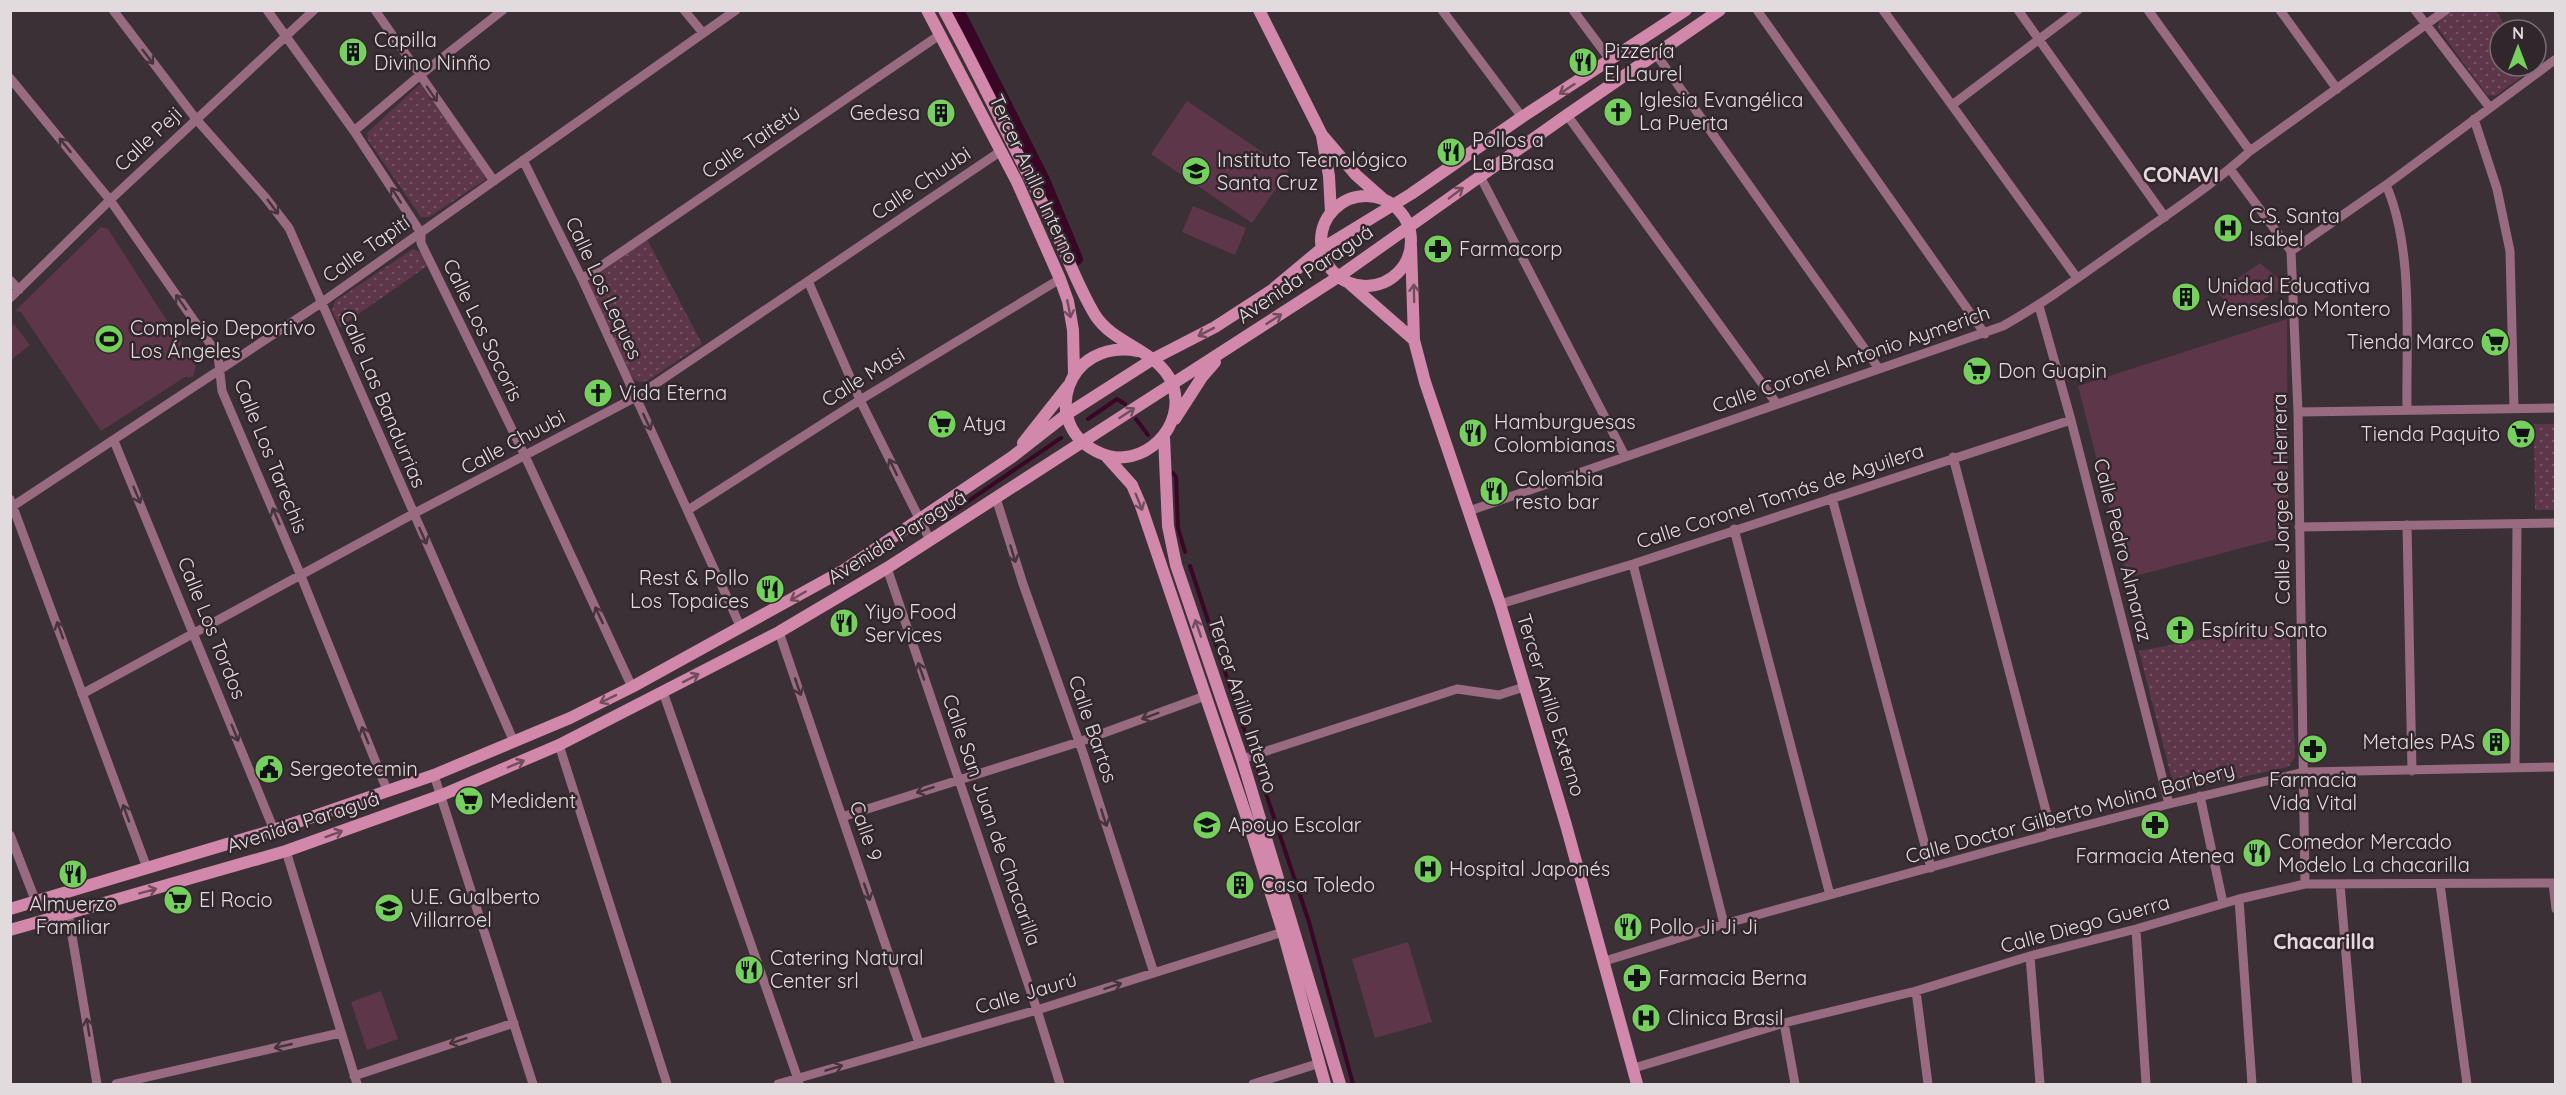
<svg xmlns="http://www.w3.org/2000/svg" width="2566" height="1095" font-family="Quicksand,sans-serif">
  <defs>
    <pattern id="park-dots" width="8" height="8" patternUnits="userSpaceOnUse" patternTransform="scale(1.5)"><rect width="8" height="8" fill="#5d3749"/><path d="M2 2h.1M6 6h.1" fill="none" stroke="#745363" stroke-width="1.8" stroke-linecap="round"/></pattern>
  </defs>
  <rect width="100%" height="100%" fill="#3b3035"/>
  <path fill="#5d3749" d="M1187,101L1289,170L1252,223L1151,154Z
    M1193,206L1246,228L1235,255L1182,232Z
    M101,227L108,229L196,366L193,377H185L101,431L21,312L15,311Z
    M2260,263L2286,285L2236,317L2218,292Z
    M2287,319L2288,536L2127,578L2078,386Z
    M14,324L30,345L11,360V327Z
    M1408,942L1432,1022L1375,1038L1352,959Z
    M381,991L398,1039L367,1050L351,1002Z"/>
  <path fill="url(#park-dots)" d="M2454,10L2496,11L2508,30H2500V66H2523L2528,72L2495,96L2487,95L2438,28L2439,21Z
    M420,84L488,178L429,217H421L368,140L367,133Z
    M647,239L702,344L647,381L640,382L633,379L590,288L589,281Z
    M413,249L420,252L427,266L340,327L332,311L335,301Z
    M2534,424H2555V510H2535Z
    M2289,623L2295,757L2288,767L2184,790L2173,783L2139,651Z"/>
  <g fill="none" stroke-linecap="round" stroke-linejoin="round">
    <path stroke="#3a0625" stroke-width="4" d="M1088,419L1117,399L1125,404
      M1136,419L1148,435
      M1173,473L1176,477L1178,528L1185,552
      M942,519L1061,438
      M1190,566L1250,747
      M1255,761L1309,922L1353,1084"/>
    <path stroke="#3a0625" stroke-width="12" d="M958,10L1044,180L1077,259"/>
    <path stroke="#996b80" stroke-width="9" d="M113,10L196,119L265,197L289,228L514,742
      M267,10L354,131L421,233V243L525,456L632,687
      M375,10L494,181
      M684,10L703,33
      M1442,10L1522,117
      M1573,10L1611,61
      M1757,10L1985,334
      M1883,10L2077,278
      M2018,10L2165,217
      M2148,10L2250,151
      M2280,10L2337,89
      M2415,10L2490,108
      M1656,54L1879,369
      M10,78L110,200L218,355L222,391L301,576L387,790
      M1952,105L2078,10
      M1567,115L1777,404
      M2474,119L2497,189L2510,251L2514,408
      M354,131L419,76L503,10
      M523,160L582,279L741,628
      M2230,169L2291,251L2298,412L2305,884
      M1480,176L1625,456
      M2386,185C2414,248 2406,340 2407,408
      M2291,251L2386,185L2556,59
      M582,279L941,34
      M10,280L19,290
      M808,281L860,400L930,540
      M10,298L110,200L314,10
      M2039,306L2071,420L2169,804
      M2298,412L2556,408
      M114,441L274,830
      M1953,457L2052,834
      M996,498L1023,584L1083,753L1154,973
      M1832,498L1931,868
      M10,499L147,868
      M10,508L321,303L736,10
      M688,510L860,400L1060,279
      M1469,511L2003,326C2049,300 2090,269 2133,239C2172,211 2214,184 2250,151L2446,10
      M2407,525L2412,771
      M2299,527L2556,523
      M1734,529L1830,895
      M1633,564L1724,924
      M887,568L1037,1010L1060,1084
      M1500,604L1633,564L2071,420
      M779,632L919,1043
      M663,692L799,1082
      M82,694L413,514L636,397L1001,151
      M559,745L667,1084
      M1242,759L1457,689L1499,695L1524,687
      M2515,767L2517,524
      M434,775L533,1084
      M2200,796L2223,903
      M842,817L1079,742L1205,696
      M10,835L36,902
      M286,851L357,1084
      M2553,883L2556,909
      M2340,884L2357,1084
      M2440,884L2467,1084
      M2239,899L2252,1084
      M68,912L97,1084
      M2136,929L2146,1084
      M2030,956L2040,1084
      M1605,961L1724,924L2052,834L2169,804L2305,772L2556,767
      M1916,991L1928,1084
      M1784,1023L1795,1084
      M1634,1068L1784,1023L1916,991L2030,956L2136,929L2239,899L2305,884L2556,883
      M354,1076L514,1023
      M116,1084L340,1033
      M778,1084L1037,1010L1283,932
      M1253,1084L1320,1063"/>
    <path stroke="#d188ab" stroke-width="12" d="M927,10L1017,182L1060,279L1068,301L1073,330L1074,375
      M944,10C979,74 1010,140 1043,204C1062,241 1074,280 1095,315C1114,345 1158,350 1172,383C1189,426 1142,472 1100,453C1038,426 1066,337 1138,351
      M1259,10L1322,135L1356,175L1382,198
      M1322,136L1329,176L1331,213
      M1321 241a45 45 0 1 1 90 0a45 45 0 1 1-90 0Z
      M1411,246L1414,340L1425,382L1500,604L1566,825L1637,1084
      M1350,284L1414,340
      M1175,419L1202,377L1215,362
      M1164,437L1168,526L1176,565L1242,759L1340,1084
      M1023,443L1068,386
      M1105,455L1132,485L1141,506L1249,824L1283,932L1325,1084
      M10,909L274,830L434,775L570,718L632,687L844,570L1012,457L1067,414L1153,359L1215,327L1272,290L1321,249L1411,194L1522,117L1686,10
      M10,930L286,851L442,795L559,745L779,632L887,568L1338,277L1567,115L1720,10"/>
  </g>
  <defs><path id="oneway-shaft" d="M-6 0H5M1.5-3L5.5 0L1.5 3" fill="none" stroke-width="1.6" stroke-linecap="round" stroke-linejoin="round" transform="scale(1.5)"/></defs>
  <g stroke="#46343c">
    <use href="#oneway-shaft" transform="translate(148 57) rotate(53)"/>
    <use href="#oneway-shaft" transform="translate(432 94) rotate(55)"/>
    <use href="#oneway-shaft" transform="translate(65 145) rotate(-129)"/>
    <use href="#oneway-shaft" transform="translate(396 195) rotate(-123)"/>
    <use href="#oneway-shaft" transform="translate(273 207) rotate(53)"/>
    <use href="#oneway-shaft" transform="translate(181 302) rotate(-125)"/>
    <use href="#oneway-shaft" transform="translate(647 422) rotate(65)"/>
    <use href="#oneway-shaft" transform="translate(893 467) rotate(-116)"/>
    <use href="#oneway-shaft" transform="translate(137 495) rotate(67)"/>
    <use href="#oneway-shaft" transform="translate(276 516) rotate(-113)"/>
    <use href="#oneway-shaft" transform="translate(423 536) rotate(66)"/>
    <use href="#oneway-shaft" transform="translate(1013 554) rotate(73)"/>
    <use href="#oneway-shaft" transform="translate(599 615) rotate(-115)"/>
    <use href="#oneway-shaft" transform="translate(60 630) rotate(-110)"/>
    <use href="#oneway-shaft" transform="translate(921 671) rotate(-109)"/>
    <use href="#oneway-shaft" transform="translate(798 687) rotate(71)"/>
    <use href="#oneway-shaft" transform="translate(1150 716) rotate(160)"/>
    <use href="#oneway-shaft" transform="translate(235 733) rotate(68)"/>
    <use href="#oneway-shaft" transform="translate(365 735) rotate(-112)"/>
    <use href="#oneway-shaft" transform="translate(925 790) rotate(162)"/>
    <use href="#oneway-shaft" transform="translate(126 813) rotate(-110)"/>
    <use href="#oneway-shaft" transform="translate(1104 818) rotate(72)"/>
    <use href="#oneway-shaft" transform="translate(867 892) rotate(71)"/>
    <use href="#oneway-shaft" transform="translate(1113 986) rotate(-18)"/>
    <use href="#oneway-shaft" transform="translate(88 1027) rotate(-99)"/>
    <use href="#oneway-shaft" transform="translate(458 1041) rotate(162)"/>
    <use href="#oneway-shaft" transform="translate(283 1046) rotate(167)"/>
    <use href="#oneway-shaft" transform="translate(834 1068) rotate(-17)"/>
  </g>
  <g stroke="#714d5e">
    <use href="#oneway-shaft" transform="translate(1567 89) rotate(147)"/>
    <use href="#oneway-shaft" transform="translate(1456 193) rotate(-37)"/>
    <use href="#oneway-shaft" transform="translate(1414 293) rotate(-91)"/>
    <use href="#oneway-shaft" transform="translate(1069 309) rotate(79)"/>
    <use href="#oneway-shaft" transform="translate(1274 319) rotate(-33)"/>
    <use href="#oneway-shaft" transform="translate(1206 332) rotate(153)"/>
    <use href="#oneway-shaft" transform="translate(1127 413) rotate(-33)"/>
    <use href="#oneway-shaft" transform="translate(1139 502) rotate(68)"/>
    <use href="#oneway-shaft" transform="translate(798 596) rotate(150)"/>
    <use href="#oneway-shaft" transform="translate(1198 628) rotate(-109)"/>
    <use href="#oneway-shaft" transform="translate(691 678) rotate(-27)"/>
    <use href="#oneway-shaft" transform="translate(608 699) rotate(154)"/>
    <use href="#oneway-shaft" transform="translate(516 764) rotate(-23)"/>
    <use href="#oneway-shaft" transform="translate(334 834) rotate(-20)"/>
    <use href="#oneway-shaft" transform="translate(148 891) rotate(-15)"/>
  </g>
  <defs>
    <g id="building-disc" transform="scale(1.5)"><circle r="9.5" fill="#74d25c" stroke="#31262b"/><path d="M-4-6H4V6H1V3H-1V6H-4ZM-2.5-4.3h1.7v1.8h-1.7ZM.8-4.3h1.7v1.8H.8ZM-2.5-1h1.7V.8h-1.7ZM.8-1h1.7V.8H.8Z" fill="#111"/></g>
    <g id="restaurant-disc" transform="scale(1.5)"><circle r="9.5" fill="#74d25c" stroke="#31262b"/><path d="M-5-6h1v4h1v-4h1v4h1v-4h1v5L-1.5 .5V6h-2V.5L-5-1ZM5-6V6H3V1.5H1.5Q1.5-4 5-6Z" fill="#111"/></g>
    <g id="church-disc" transform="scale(1.5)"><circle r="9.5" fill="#74d25c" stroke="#31262b"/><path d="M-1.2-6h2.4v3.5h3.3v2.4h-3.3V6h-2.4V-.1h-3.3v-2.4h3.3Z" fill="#111"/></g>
    <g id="university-disc" transform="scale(1.5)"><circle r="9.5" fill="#74d25c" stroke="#31262b"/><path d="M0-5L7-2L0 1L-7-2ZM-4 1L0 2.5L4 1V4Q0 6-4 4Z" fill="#111"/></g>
    <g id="hospital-disc" transform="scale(1.5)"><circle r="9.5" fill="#74d25c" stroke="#31262b"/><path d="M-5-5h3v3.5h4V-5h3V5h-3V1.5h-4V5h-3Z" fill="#111"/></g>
    <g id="pharmacy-disc" transform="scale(1.5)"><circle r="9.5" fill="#74d25c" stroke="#31262b"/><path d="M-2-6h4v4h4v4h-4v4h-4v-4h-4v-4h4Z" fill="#111"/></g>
    <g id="stadium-disc" transform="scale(1.5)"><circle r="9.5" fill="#74d25c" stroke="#31262b"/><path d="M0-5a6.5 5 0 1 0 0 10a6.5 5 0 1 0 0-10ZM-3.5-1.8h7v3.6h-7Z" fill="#111"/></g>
    <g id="supermarket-disc" transform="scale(1.5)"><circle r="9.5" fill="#74d25c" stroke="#31262b"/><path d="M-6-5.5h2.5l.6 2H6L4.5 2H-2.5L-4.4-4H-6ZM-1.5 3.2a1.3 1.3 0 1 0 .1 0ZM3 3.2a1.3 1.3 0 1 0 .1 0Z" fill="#111"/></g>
    <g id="civic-disc" transform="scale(1.5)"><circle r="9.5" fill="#74d25c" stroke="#31262b"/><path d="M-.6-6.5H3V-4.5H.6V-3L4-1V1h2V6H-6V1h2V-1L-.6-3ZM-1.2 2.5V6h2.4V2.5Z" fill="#111"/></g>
    <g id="school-disc" transform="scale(1.5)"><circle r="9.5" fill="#74d25c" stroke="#31262b"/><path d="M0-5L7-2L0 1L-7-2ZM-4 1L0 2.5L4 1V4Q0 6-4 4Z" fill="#111"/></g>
  </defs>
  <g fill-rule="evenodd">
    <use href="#building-disc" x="353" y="52"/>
    <use href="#restaurant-disc" x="1583" y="62"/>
    <use href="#church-disc" x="1618" y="112"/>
    <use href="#building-disc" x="941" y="113"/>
    <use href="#restaurant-disc" x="1451" y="152"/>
    <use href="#university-disc" x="1196" y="171"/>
    <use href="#hospital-disc" x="2228" y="228"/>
    <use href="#pharmacy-disc" x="1438" y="249"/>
    <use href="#building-disc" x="2186" y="297"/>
    <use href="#stadium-disc" x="109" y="339"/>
    <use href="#supermarket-disc" x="2495" y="342"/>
    <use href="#supermarket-disc" x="1977" y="371"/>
    <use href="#church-disc" x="598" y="393"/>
    <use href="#supermarket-disc" x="942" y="424"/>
    <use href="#restaurant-disc" x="1473" y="433"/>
    <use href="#supermarket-disc" x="2521" y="434"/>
    <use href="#restaurant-disc" x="1494" y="491"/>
    <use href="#restaurant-disc" x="770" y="589"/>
    <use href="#restaurant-disc" x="844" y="623"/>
    <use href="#church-disc" x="2180" y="630"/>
    <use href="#building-disc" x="2496" y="742"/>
    <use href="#pharmacy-disc" x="2313" y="749"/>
    <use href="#civic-disc" x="269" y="769"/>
    <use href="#supermarket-disc" x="469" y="801"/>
    <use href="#school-disc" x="1207" y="825"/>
    <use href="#pharmacy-disc" x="2155" y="825"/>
    <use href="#restaurant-disc" x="2257" y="853"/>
    <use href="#hospital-disc" x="1428" y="869"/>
    <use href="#restaurant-disc" x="73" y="874"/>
    <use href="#building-disc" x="1240" y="885"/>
    <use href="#supermarket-disc" x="178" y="900"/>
    <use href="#school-disc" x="389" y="908"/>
    <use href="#restaurant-disc" x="1628" y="927"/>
    <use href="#restaurant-disc" x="749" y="970"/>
    <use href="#pharmacy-disc" x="1637" y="978"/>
    <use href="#hospital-disc" x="1646" y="1018"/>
  </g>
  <g text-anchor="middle" stroke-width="5" stroke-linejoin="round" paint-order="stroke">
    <g font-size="20" fill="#e2dbde" stroke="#31262b" text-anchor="start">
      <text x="374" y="47">Capilla<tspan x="374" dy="23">Divino Ninño</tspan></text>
      <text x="1604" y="58">Pizzería<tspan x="1604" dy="23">El Laurel</tspan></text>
      <text x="1639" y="107">Iglesia Evangélica<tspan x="1639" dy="23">La Puerta</tspan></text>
      <text x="920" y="120" text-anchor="end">Gedesa</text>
      <text x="1472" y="147">Pollos a<tspan x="1472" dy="23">La Brasa</tspan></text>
      <text x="1217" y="167">Instituto Tecnológico<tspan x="1217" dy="23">Santa Cruz</tspan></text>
      <text x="2249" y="223">C.S. Santa<tspan x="2249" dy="23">Isabel</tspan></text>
      <text x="1459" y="256">Farmacorp</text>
      <text x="2207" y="293">Unidad Educativa<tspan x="2207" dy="23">Wenseslao Montero</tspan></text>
      <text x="130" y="335">Complejo Deportivo<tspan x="130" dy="23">Los Ángeles</tspan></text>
      <text x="2474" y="349" text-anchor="end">Tienda Marco</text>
      <text x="1998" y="378">Don Guapin</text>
      <text x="619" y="400">Vida Eterna</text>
      <text x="1494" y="429">Hamburguesas<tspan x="1494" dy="23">Colombianas</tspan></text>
      <text x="963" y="431">Atya</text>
      <text x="2500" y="441" text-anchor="end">Tienda Paquito</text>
      <text x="1515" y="486">Colombia<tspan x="1515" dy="23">resto bar</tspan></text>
      <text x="749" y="585" text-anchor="end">Rest &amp; Pollo<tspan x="749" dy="23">Los Topaices</tspan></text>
      <text x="865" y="619">Yiyo Food<tspan x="865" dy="23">Services</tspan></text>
      <text x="2201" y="637">Espíritu Santo</text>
      <text x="2475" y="749" text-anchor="end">Metales PAS</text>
      <text x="290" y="776">Sergeotecmin</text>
      <text x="2313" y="787" text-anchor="middle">Farmacia<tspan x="2313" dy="23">Vida Vital</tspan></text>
      <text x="490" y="808">Medident</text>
      <text x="1228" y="832">Apoyo Escolar</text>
      <text x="2278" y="849">Comedor Mercado<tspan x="2278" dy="23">Modelo La chacarilla</tspan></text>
      <text x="2155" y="863" text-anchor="middle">Farmacia Atenea</text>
      <text x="1449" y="876">Hospital Japonés</text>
      <text x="1261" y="892">Casa Toledo</text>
      <text x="410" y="904">U.E. Gualberto<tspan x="410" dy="23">Villarroel</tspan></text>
      <text x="199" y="907">El Rocio</text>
      <text x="73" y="911" text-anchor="middle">Almuerzo<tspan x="73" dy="23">Familiar</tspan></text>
      <text x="1649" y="934">Pollo Ji Ji Ji</text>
      <text x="770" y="965">Catering Natural<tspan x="770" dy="23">Center srl</tspan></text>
      <text x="1658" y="985">Farmacia Berna</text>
      <text x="1667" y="1025">Clinica Brasil</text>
    </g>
    <g font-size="20" fill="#e2dbde" stroke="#31262b">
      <text transform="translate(148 139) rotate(-43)" y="7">Calle Peji</text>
      <text transform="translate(751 142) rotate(-34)" y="7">Calle Taitetú</text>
      <text transform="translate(1034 179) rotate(65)" y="7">Tercer Anillo Interno</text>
      <text transform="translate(921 183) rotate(-34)" y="7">Calle Chuubi</text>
      <text transform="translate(366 249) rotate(-35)" y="7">Calle Tapití</text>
      <text transform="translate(1305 274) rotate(-34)" y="7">Avenida Paraguá</text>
      <text transform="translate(604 288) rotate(65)" y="7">Calle Los Leques</text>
      <text transform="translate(483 330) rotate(64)" y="7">Calle Los Socoris</text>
      <text transform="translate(1851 359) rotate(-19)" y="7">Calle Coronel Antonio Aymerich</text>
      <text transform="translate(863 377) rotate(-32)" y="7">Calle Masi</text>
      <text transform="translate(383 399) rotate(67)" y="7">Calle Las Bandurrias</text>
      <text transform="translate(513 442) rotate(-28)" y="7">Calle Chuubi</text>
      <text transform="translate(271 456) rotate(68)" y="7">Calle Los Tarechis</text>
      <text transform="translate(1780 496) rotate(-18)" y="7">Calle Coronel Tomás de Aguilera</text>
      <text transform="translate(2281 499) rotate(-91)" y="7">Calle Jorge de Herrera</text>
      <text transform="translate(897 537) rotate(-32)" y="7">Avenida Paraguá</text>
      <text transform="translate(2123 550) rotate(76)" y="7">Calle Pedro Almaraz</text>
      <text transform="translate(212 628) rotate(68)" y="7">Calle Los Tordos</text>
      <text transform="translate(1243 705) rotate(72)" y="7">Tercer Anillo Interno</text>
      <text transform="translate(1551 705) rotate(73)" y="7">Tercer Anillo Externo</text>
      <text transform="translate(1093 729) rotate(71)" y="7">Calle Bartos</text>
      <text transform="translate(2070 813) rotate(-15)" y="7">Calle Doctor Gilberto Molina Barbery</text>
      <text transform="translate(992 820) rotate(71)" y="7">Calle San Juan de Chacarilla</text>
      <text transform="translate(303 822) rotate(-18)" y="7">Avenida Paraguá</text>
      <text transform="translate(866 831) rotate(71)" y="7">Calle 9</text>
      <text transform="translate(2085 924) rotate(-15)" y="7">Calle Diego Guerra</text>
      <text transform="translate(1026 993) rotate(-16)" y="7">Calle Jaurú</text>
    </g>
    <g font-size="21" font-weight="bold" fill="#e7dadf" stroke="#31262b">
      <text x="2181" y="182">CONAVI</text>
      <text x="2324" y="949">Chacarilla</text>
    </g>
  </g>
  <rect width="2566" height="1095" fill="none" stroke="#e2dbde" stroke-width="24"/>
  <g transform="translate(2518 48)"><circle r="28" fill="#31262b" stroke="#786e73" stroke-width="1.5"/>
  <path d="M0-4.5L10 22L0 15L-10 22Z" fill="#74d25c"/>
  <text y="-9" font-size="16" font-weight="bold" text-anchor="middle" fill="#e2dbde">N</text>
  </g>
</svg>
